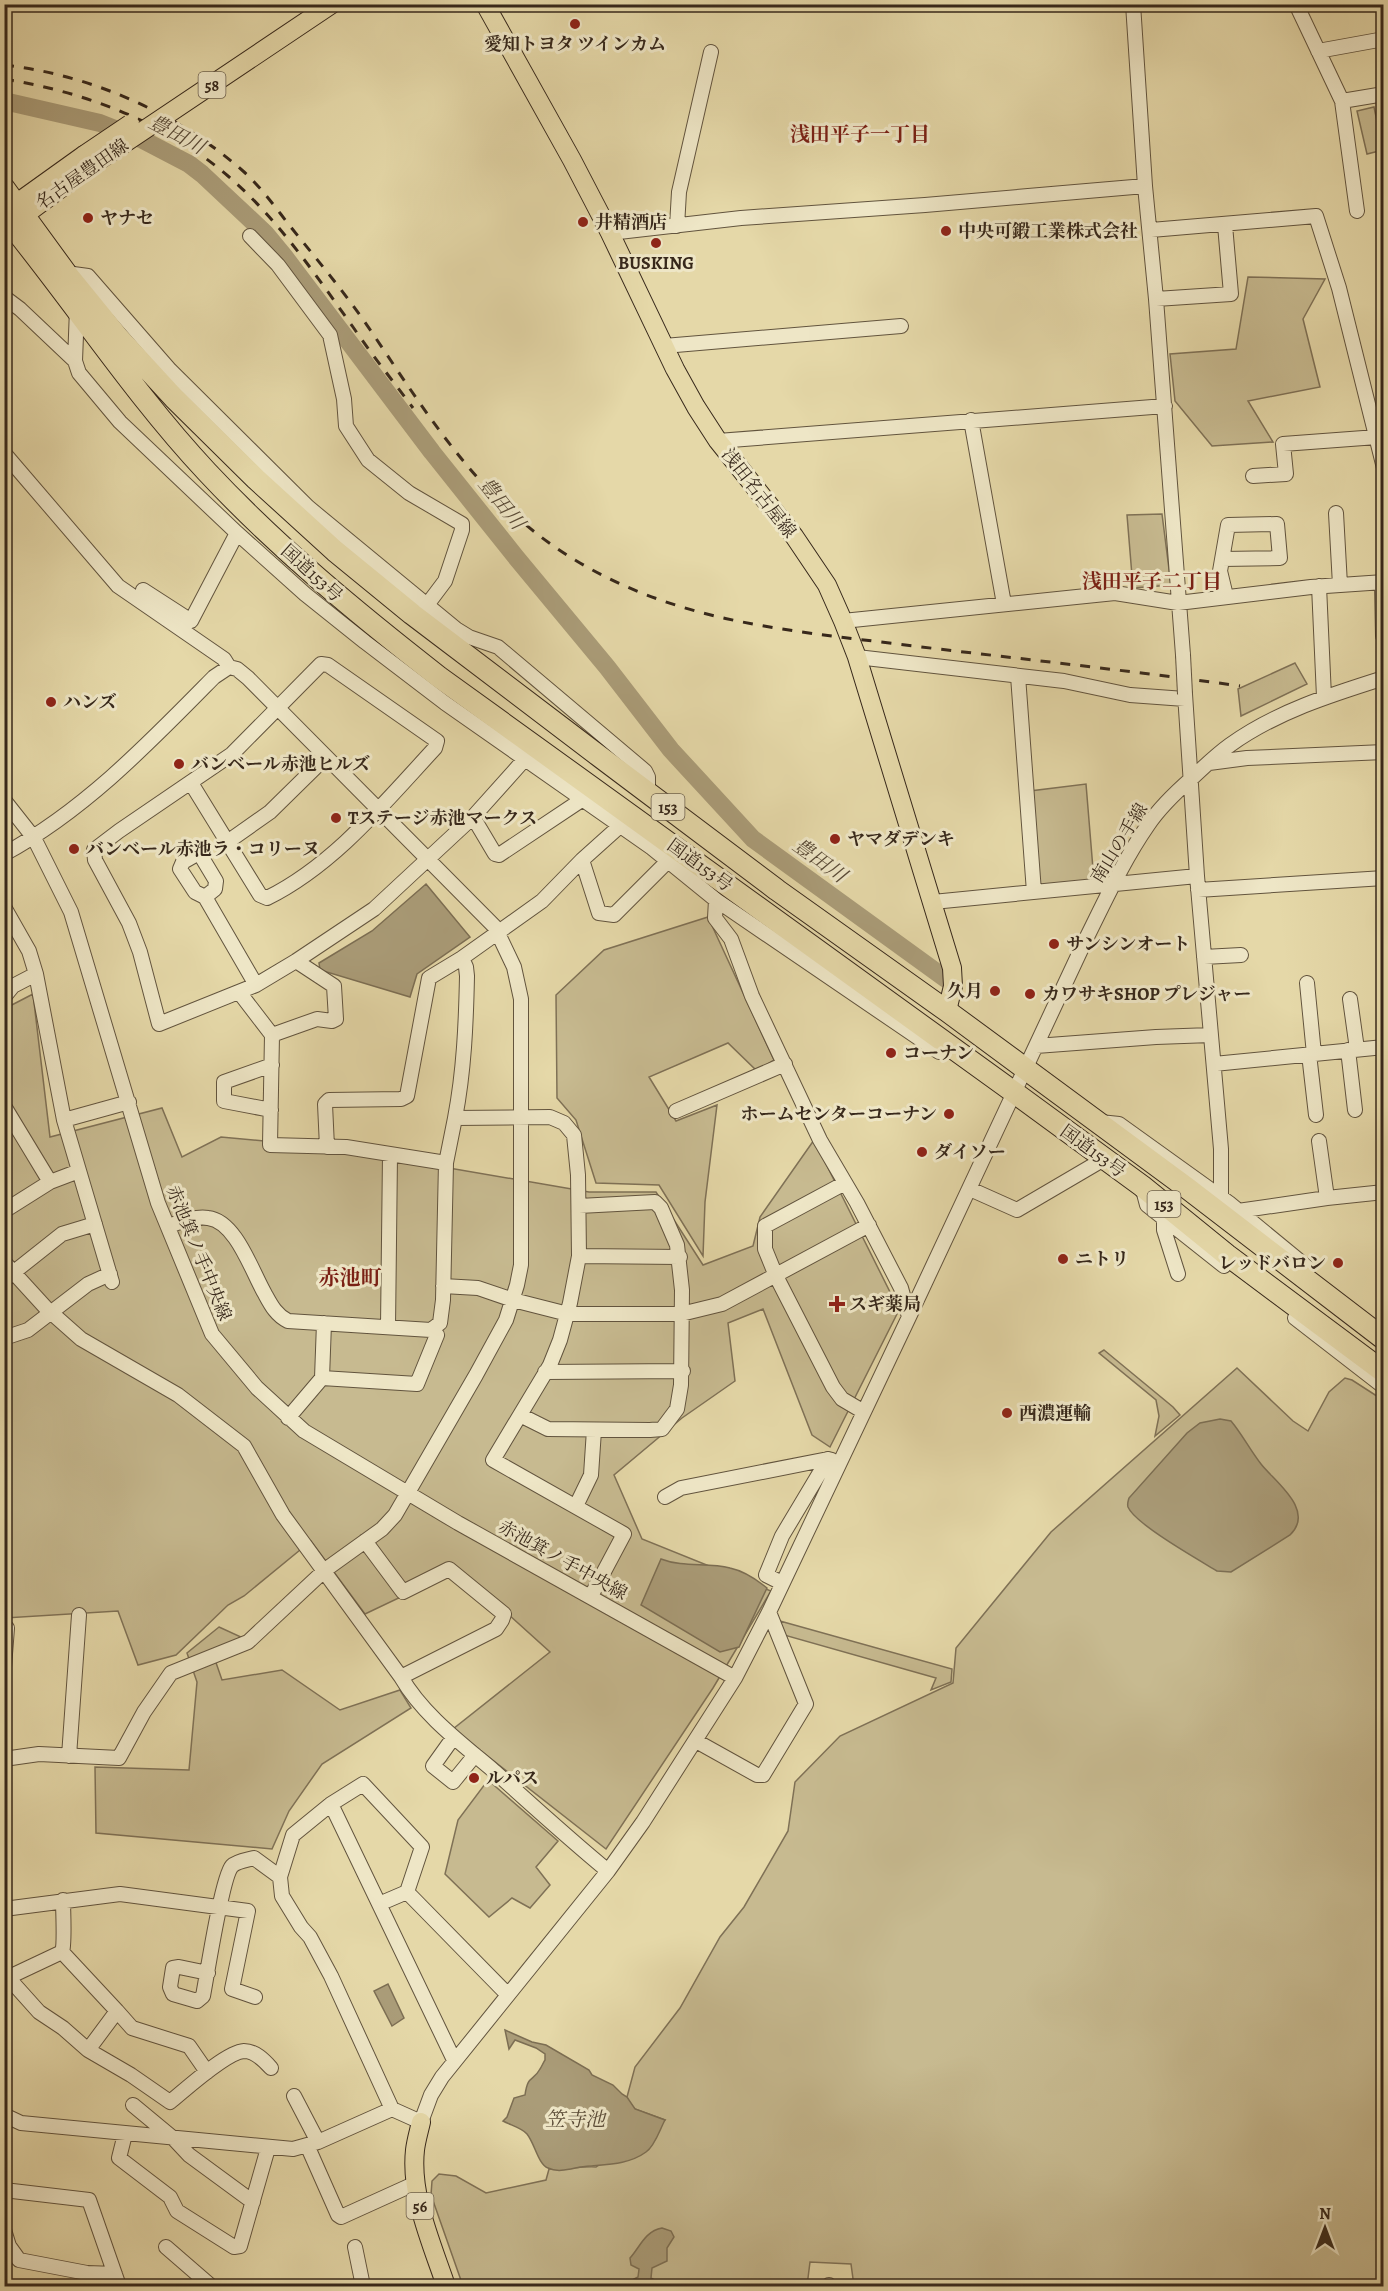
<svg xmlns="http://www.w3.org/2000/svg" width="1388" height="2291" font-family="Alegreya,'Noto Serif JP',serif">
  <rect width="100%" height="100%" fill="#e5d8a8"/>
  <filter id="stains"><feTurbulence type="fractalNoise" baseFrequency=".00333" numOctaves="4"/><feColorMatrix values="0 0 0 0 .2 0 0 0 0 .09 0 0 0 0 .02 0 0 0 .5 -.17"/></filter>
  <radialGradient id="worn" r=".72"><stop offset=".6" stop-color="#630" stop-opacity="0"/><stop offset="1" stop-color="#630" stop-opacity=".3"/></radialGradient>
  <path fill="#c7ba90" stroke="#7f7156" stroke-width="1.5" d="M1374,107L1383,150L1367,154L1357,111Z
    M1248,277L1325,279L1303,319L1320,387L1248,401L1273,442L1212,446L1175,401L1170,354L1236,349Z
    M1162,514L1171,585L1133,588L1127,515Z
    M1295,663L1307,684L1241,716L1238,689Z
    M1086,784L1094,881L1041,887L1037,884L1030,791Z
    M708,917L774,1060L757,1071L728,1043L649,1077L676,1121L717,1105L705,1202L703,1256L659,1185L596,1183L576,1120L557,1098L556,995L604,950Z
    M33,994L50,1137L162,1108L182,1157L221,1137L327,1147L589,1192H656L703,1265L753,1246L760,1217L814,1140L899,1310L830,1447L812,1435L763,1309L728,1323L735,1381L682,1418L614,1475L642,1539L771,1591L713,1688L606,1849L453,1729L550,1652L508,1614L453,1572L365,1614L311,1541L244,1596L228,1605L176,1655L138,1665L118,1611L5,1618L4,1009Z
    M1104,1350L1173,1407L1180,1415L1155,1436L1159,1416L1156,1400L1099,1353Z
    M1237,1368L1293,1421L1308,1431L1329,1392L1345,1378L1352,1380L1383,1400V2286H854L851,2264L810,2262L807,2286H463L431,2195L432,2181L439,2174L456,2176L486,2193L546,2180L549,2169C565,2170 580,2166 596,2167L665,2120L635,2109L629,2102L627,2097L635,2067L680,2008L720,1937L744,1907L788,1831L795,1782L840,1736L953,1683L956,1648L1051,1532Z
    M780,1621L952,1669L951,1682L931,1690L936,1678L784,1635Z
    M219,1627L241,1637L213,1654L222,1680L282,1670L340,1710L400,1690L411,1708L322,1764L289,1811L272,1849L96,1833L95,1767L189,1770L197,1682L187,1653Z
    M488,1780L558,1841L536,1867L550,1885L530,1908L512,1898L489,1917L445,1874L458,1820Z"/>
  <path fill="#aa9c78" stroke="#7c6e53" stroke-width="1.5" d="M426,884L470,937L417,974L410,997L320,970L319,963L372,931Z
    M1220,1419L1231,1421C1242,1434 1250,1450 1261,1464C1274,1481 1316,1510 1290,1535L1231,1572L1217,1571C1199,1560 1135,1524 1128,1507C1127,1503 1128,1502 1129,1498L1187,1433L1200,1423Z
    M661,1559C684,1568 707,1562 730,1568C744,1571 756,1579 767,1588L739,1647L720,1652L641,1605Z
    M388,1984L404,2018L392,2026L374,1991Z
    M505,2030L532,2042L546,2045L589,2070L592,2075L613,2085L622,2094L627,2097L635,2109L665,2120C660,2129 655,2146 646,2152C627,2166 602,2164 580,2167C570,2169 558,2173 548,2168C538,2164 535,2144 527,2134C522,2128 510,2125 503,2121L507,2117L514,2098L525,2095C528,2074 533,2082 540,2069C542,2066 543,2063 545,2060V2054L536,2048L515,2040L509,2049Z
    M662,2228L671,2231L674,2237L667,2248V2261L652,2268L651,2278L664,2286H621L638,2277L639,2269L631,2265L630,2258C640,2247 645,2231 662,2228Z"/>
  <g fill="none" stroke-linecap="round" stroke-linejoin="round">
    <path stroke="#aa9c78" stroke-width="18" d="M4,101L100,123L143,140L189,164L202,174L265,233L284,256L432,452L515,556L607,667L671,750L753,839L946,979"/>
    <g stroke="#62543e" stroke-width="16">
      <path id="minor" d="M1133,4L1145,186L1156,299L1183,655
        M1296,4L1342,101L1357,211
        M1318,51L1384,39
        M1342,101L1384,94
        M677,226L679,192L711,52
        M1151,230L1316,216L1339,288L1384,468
        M610,233L741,218L925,205L1145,186
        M250,236L278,265L330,335L344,399L346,426L368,460L409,493L462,524V530L445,581L427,605
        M66,273L88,276L170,370L308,507L456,629L469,637L498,647L645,771L648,777V792
        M4,297L20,309L75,361
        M1156,299L1231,294L1225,225
        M77,309L75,361L79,373L120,422L237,533L305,594L365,642L445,703L652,848L716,900L715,918L731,939L752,996L820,1140L857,1203L901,1288L909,1317
        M664,346L901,326
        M971,420L1004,604
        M718,441L1165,406
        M4,453L118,586L224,659L229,667L237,669L248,678L495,927L514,967L521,999V1265L517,1285L506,1320L476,1375L395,1515L382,1529L325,1570L248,1642L171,1673L144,1712L119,1758L39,1754L4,1759
        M1253,476L1286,474L1283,444L1377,437
        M1336,513L1340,585
        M1222,559L1280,558L1277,524L1228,525L1220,571L1226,596
        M1382,582L1383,636
        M1319,586L1324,697
        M143,590L191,621L237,533
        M843,621L1115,593L1178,603L1311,587L1384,582
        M857,657L1064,681L1130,695L1185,699
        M1018,676L1034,892
        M1185,694L1197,876L1221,1149V1198
        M1209,763L1247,758L1384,752
        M191,783L260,895L267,898C334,865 385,802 435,748L437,741L328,665L321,664L232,754L119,831L94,850L95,860L129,923L140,952L159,1024L256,985L296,961L374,909L473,817L524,760
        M4,800L34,838L71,912L158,1203L212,1334L257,1388L304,1431L458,1523L735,1678
        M473,817L495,854L499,855L583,799
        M226,843L270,812L326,757
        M4,854C85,810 150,742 214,677L229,667
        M582,860L599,913L614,915L668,861
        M1198,890L1384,878
        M205,897L215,889L216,881L201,856L197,854L183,862L180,869L195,892L205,897L256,985
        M716,900L939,1052H957
        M933,902L1197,876
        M4,907L29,951L36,974L64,1120L129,1102
        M1204,957L1241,955
        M1307,983L1314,1054
        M4,997L13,986L36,974
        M1350,999L1357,1049
        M272,1035L317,1019L332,1021L336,1019L334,986L296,961
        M1036,1046L1156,1037L1211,1035
        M1348,1050L1355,1110
        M1309,1054L1316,1115
        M1214,1064L1384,1047
        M4,1106L50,1182
        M271,1110L224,1101V1082L272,1065
        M676,1111L785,1064
        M455,1118C464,1071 466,1024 467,976L466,967L462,958
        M64,1120L112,1282
        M1100,1122L1119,1124L1229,1203L1308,1268
        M1319,1141L1327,1198L1384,1192
        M327,1147L325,1104L329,1100L401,1099L407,1096L429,978L462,958L542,901L582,860L621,825
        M446,1163L455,1118L550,1117L564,1123L574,1135L578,1175L579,1256L570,1303L560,1340L550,1365L520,1415L548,1429L650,1430L662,1429L677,1409L681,1385L682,1290L677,1245L661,1208L655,1202L579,1206
        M845,1183L765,1226V1249L776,1276L833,1387L842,1399L864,1412
        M1142,1186L1147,1205L1224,1266
        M970,1189L1017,1210L1104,1159
        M4,1211L50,1182L79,1171
        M1238,1211L1327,1198
        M1164,1219V1230L1178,1274
        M168,1226C180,1222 195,1216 208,1218C236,1221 252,1272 265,1294C271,1305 276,1315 288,1321L431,1330L440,1323L443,1300L446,1163L346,1147L270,1145L272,1035L239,992
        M579,1256L680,1257
        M4,1262L46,1308L81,1339L178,1395L244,1446L283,1515L401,1677C423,1715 461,1743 494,1771C532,1805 569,1839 608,1871
        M4,1280L62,1234L95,1224
        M443,1286L478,1288L513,1300L568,1314H681L722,1304L869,1225
        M1295,1318L1384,1387
        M388,1327L390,1155
        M4,1338L28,1330L88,1284L110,1274
        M545,1372L683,1371
        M322,1378L417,1384L437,1335L431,1330
        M520,1415L493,1460L624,1534L591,1596
        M288,1418L322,1378L324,1323
        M665,1497L681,1488L828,1459
        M576,1506L591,1475L594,1430
        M365,1541L403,1592L449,1569L504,1614L502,1620L496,1629L401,1677
        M782,1583L766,1575L782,1536L828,1459L832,1460
        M4,1667L7,1628
        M453,1738L433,1766L453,1782L475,1755
        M696,1741L757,1775H763L806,1704L769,1612
        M69,1756L79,1615
        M331,1804L454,2060
        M280,1877L293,1835L331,1804L363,1784L422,1847L407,1892L508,1995
        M379,1904L407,1892
        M4,1909L120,1894L248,1911L232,1989L255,1997
        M4,1973L39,2012L63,2028L88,2050L117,2011L62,1952C65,1945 63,1911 63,1900
        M208,1973L179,1967L173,1968L170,1987L173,1994L197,2001L203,1996C207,1975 222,1877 232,1866C237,1861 247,1860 254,1858L280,1877L282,1896L301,1927L310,1937L331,1976L392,2109L421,2122L431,2095L442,2077L608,1871L643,1822L735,1678L769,1612L909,1317L1085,941C1105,901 1123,861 1148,825C1160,807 1176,792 1192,778C1204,767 1216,755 1230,745C1276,712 1330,695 1384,678
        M9,1977L62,1952
        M117,2011L132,2028L189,2046L207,2072
        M88,2050L131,2075L170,2102C185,2090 226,2052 244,2051C255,2051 264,2060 271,2068
        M294,2096L318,2142
        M133,2105L174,2139L189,2155L253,2202
        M4,2115L21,2123L293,2149L318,2142L392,2109
        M125,2134L119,2158L170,2197L177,2211L234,2247L240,2246L268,2148
        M307,2145L338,2215L341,2217L416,2183
        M4,2190L89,2200L119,2286
        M4,2230L9,2246L19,2260L87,2273L115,2274
        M166,2247L211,2286
        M355,2247L363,2286
        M829,2285V2286"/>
    </g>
    <g stroke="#37281b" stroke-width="20">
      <path id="major" d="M485,4L572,160L610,233L675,369L696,407L718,441L794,536L827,585L843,621L857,657L952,968L953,986L947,1011
        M17,203L84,155
        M14,223L92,165
        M421,2122C419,2131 416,2141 415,2150C410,2196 432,2244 446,2286"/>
    </g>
    <g stroke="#37281b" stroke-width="23">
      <path id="highway" d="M4,188L66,273L118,337L174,398L256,479L335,551L412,614L599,756L777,890L947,1011L1187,1188L1384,1339
        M4,216C73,300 133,393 207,472C278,548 357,613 439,677L1015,1093L1142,1186L1227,1255L1384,1372"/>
    </g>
    <use href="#minor" stroke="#eee6c6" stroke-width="14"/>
    <use href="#major" stroke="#e5d8a8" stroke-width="18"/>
    <use href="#highway" stroke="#e5d8a8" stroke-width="21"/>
    <path stroke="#37281b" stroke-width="3" stroke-dasharray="10 10" stroke-linecap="butt" d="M4,65C92,75 177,113 243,171C261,187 275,207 290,226C318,261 346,294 371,331C431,420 484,507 580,563C681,622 785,630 897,644C1012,658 1126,670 1240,686
      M4,79C85,92 165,122 228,176C278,219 315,274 353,327C372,355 393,381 413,408"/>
    <g stroke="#62543e" stroke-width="16" stroke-linecap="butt">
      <path id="minor-bridge" d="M1183,655L1185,694"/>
    </g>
    <g stroke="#37281b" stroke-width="20" stroke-linecap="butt">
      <path id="major-bridge" d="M84,155L130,124
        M92,165L332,4"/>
    </g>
    <use href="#minor-bridge" stroke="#eee6c6" stroke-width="14"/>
    <use href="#major-bridge" stroke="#e5d8a8" stroke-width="18"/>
  </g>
  <g fill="#8f2418" stroke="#eee6c6" stroke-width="2">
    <circle cx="575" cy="24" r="6"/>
    <circle cx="88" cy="218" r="6"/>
    <circle cx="583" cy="222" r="6"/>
    <circle cx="946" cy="231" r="6"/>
    <circle cx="656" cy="243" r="6"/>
    <circle cx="51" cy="702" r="6"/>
    <circle cx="179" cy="764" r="6"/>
    <circle cx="336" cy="818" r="6"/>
    <circle cx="835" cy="839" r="6"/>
    <circle cx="74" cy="849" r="6"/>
    <circle cx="1054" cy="944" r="6"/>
    <circle cx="995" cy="991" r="6"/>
    <circle cx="1030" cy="994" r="6"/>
    <circle cx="891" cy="1053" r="6"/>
    <circle cx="949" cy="1114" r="6"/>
    <circle cx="922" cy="1152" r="6"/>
    <circle cx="1063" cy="1259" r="6"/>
    <circle cx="1338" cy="1263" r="6"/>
    <path d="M834 1295h6v6h6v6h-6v6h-6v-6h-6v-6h6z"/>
    <circle cx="1007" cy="1413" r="6"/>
    <circle cx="474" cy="1778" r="6"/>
  </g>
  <g text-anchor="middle" stroke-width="6" stroke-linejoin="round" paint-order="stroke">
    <g fill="#eee6c6" stroke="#6e614e" stroke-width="1.5">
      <rect x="198.5" y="72" width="27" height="26" rx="4.5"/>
      <rect x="651.5" y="794" width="33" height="26" rx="4.5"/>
      <rect x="1147.5" y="1191" width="33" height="26" rx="4.5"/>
      <rect x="406.5" y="2193" width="27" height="26" rx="4.5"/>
    </g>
    <g font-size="16" font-weight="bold" fill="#37281b">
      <text x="212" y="91">58</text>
      <text x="668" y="813">153</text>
      <text x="1164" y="1210">153</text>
      <text x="420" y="2212">56</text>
    </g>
    <g font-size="18" font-weight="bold" fill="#37281b" stroke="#eee6c6" text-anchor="start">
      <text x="575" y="50" text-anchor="middle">愛知トヨタ ツインカム</text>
      <text x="100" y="224">ヤナセ</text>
      <text x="595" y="228">井精酒店</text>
      <text x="958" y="237">中央可鍛工業株式会社</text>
      <text x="656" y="269" text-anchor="middle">BUSKING</text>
      <text x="63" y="708">ハンズ</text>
      <text x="191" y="770">バンベール赤池ヒルズ</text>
      <text x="348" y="824">Tステージ赤池マークス</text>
      <text x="847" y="845">ヤマダデンキ</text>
      <text x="86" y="855">バンベール赤池ラ・コリーヌ</text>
      <text x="1066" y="950">サンシンオート</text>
      <text x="983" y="997" text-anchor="end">久月</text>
      <text x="1042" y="1000">カワサキSHOP プレジャー</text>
      <text x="903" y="1059">コーナン</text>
      <text x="937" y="1120" text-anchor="end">ホームセンターコーナン</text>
      <text x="934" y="1158">ダイソー</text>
      <text x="1075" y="1265">ニトリ</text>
      <text x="1326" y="1269" text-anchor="end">レッドバロン</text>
      <text x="849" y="1310">スギ薬局</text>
      <text x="1019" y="1419">西濃運輸</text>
      <text x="486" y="1784">ルパス</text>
    </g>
    <g font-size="18" fill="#37281b" stroke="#eee6c6">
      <text transform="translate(82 174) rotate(-35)" y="6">名古屋豊田線</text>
      <text transform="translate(759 493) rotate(52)" y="6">浅田名古屋線</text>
      <text transform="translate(312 573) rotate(42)" y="6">国道153号</text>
      <text transform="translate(1119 843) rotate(-58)" y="6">南山の手線</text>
      <text transform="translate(700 865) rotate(36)" y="6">国道153号</text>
      <text transform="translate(1093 1151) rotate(36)" y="6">国道153号</text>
      <text transform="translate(199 1253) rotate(68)" y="6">赤池箕ノ手中央線</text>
      <text transform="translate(563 1560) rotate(29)" y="6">赤池箕ノ手中央線</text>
    </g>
    <g font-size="20" font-style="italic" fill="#5a4b37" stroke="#eee6c6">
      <text transform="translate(177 134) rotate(28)" y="7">豊田川</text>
      <text transform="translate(502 503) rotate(51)" y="7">豊田川</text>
      <text transform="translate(820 860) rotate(36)" y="7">豊田川</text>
      <text x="575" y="2126">笠寺池</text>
    </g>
    <g font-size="20" font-weight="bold" fill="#7a1f14" stroke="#eee6c6">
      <text x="860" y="141">浅田平子一丁目</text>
      <text x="1152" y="588">浅田平子二丁目</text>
    </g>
    <g font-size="21" font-weight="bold" fill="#7a1f14" stroke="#eee6c6">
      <text x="350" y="1285">赤池町</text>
    </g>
  </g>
  <rect width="1388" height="2291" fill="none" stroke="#e5d8a8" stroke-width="24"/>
  <rect x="6" y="6" width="1376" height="2279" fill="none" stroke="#37281b" stroke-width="3"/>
  <rect x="12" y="12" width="1364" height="2267" fill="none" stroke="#37281b" stroke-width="1.5"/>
  <g transform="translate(1325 2228)" stroke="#eee6c6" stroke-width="4.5" paint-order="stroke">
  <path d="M0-4.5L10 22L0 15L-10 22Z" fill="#37281b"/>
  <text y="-9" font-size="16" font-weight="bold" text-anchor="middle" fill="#37281b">N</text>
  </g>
  <rect width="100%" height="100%" filter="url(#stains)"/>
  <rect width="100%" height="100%" fill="url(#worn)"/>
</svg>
